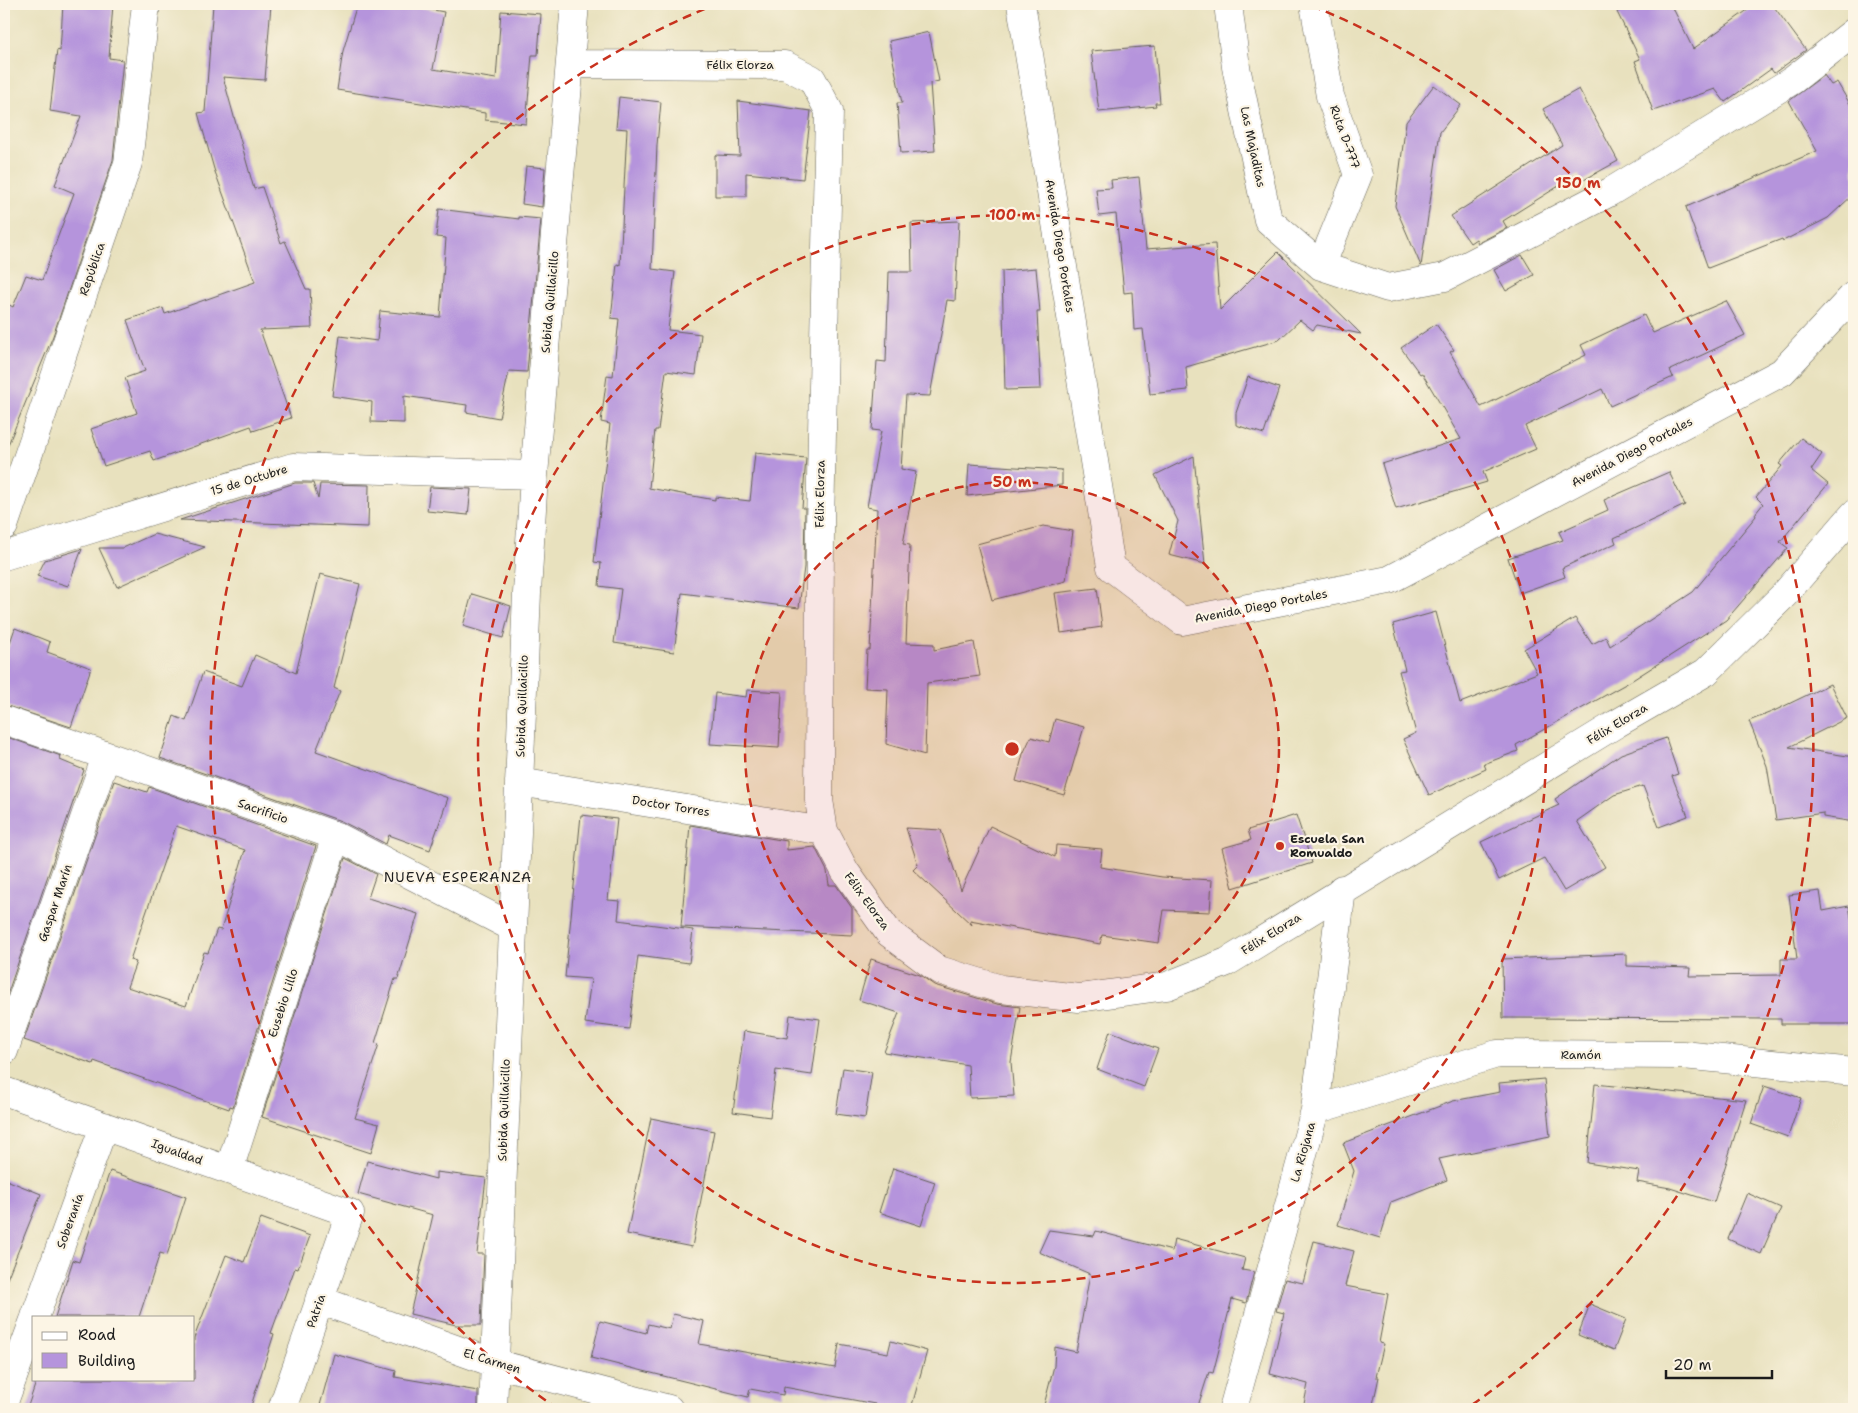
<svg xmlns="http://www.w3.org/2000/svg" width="1858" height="1413" font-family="'Shantell Sans',sans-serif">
  <rect width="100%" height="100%" fill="#fcf5e5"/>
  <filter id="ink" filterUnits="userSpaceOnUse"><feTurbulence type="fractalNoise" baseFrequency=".02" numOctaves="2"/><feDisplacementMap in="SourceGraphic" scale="10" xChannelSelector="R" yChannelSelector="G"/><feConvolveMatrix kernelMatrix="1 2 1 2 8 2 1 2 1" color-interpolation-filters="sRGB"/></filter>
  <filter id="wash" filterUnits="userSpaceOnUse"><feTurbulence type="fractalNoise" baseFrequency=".0096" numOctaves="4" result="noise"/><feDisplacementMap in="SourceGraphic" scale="20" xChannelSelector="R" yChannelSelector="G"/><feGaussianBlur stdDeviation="1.12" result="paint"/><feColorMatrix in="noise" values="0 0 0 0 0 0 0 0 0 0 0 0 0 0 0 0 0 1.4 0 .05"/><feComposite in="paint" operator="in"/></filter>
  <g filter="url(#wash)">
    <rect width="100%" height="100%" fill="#e8e1be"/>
    <g id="blocks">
      <path fill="#b594dc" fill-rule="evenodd" d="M63,4H113L109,58L123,60L113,160L53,336L5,452L4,302L13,307L26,275L42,280L74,193L55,185L81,116L50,111L57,50L60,51Z
        M213,4H271L265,80L223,77L254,189L262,187L281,243L285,241L306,289H310L312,328L260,330L291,418L253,431L251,426L154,461L150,451L104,466L91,429L137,413L125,378L145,371L127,320L163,308L165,314L255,282L214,169L198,113L205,112Z
        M357,4H402L444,12L433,69L496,79L501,11L541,14L538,55H532L526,124L485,120V113L337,90L343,51Z
        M1634,4H1671L1693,49L1756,4H1772L1806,50L1774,73L1771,69L1725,102L1715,89L1653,111L1635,61L1640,59L1617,12Z
        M929,32L939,81L930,83L935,151L901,153L897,103H902L889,41Z
        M1155,46L1160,103H1155L1156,106L1099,112L1091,51Z
        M1824,75L1831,85L1837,82L1854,111V194L1828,218L1783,241L1782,239L1708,268L1686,207L1817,151L1789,101Z
        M1434,85L1461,105L1440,132L1421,266L1395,206L1406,122Z
        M1579,89L1618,161L1582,181L1578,174L1503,221L1507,228L1478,243L1476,239L1470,243L1451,216L1562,145L1543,109Z
        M619,97L661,102L657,145L652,269L675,272L668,330L701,334L696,375L666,371L658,430H655L649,488L715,500V497L750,501L755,453L806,458L802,508H805L804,567L799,608L682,593L674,652L614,643L621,589L599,586L601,563L594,562L610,424L601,422L607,375L613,376L619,319L611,318L617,264L620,265L627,129L616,128Z
        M738,101L811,111L803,179L746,173V196H715V155L740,156Z
        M526,166L545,168L542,207L522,204Z
        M1139,177L1146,249L1215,244L1220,310L1278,252L1361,334L1317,325L1313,330L1300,320L1279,340L1186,367L1188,390L1150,394L1143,329L1134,330L1132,292L1124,293L1116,214L1099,216L1096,189L1112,188L1111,180Z
        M439,209L519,219V217L541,219L527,372L509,371L499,418L466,412L467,405L404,396V423L371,422L372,402L332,396L340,336L377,341L380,311L440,317L446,238L436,237Z
        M959,221L955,301L947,300L930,396L906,395L901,469L916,472L903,544L910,545L906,643L934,644V650L974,642L980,676L927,683L925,755L886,744L888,689L865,688L867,650H870L877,509L867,507L881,431L872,430L877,361L886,362L889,272H912L911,223Z
        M1522,255L1534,275L1506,291L1494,270Z
        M1036,268L1040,312H1037L1041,389L1005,390L1002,271Z
        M1726,301L1745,335L1670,370L1673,377L1610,406L1602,389L1525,426L1536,449L1483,472L1487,482L1396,509L1382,464L1461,439L1422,373L1420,374L1401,348L1436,324L1454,350L1450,352L1481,407L1586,355L1581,345L1644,315L1653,333Z
        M1248,377L1279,388L1264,434L1236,425V413Z
        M1801,438L1822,454L1811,470L1828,484L1780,542L1788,548L1726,620L1631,681L1516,745L1518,751L1484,764L1486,769L1429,795L1403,739L1416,733L1399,671L1405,670L1393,624L1436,612L1460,703L1537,673L1524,649L1575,618L1592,644L1606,637L1610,646L1693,592L1756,516L1755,514L1763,504L1756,497L1782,466L1779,464Z
        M1194,456L1195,467L1205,564L1169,555L1178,521L1155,475Z
        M969,464L1062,470V485L967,496Z
        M1669,472L1685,505L1614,538L1616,543L1562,568L1565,577L1520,593L1508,558L1563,540L1559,532L1608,510L1604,500Z
        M295,483H313L318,499L320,484L369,485L368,527L180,520Z
        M430,487L471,489L468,515L427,511Z
        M1043,526L1073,531L1066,581L992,600L977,544Z
        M154,534L205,547L117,587L99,548H123Z
        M82,549L68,586L37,576L45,560Z
        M320,574L360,584L334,688L340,691L316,751L448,798L430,850L389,835L386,844L341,821L160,758L174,716L186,721L203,672L242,686L255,655L296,673Z
        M1097,588L1102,627L1061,633L1055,593Z
        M472,594L511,606L503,638L463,626Z
        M15,628L50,642L47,652L91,668L71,727L4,705V660Z
        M1830,684L1847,718L1789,747L1854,757V822L1823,817V813L1776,820L1767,766L1749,721L1774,711Z
        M747,690L782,692L779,748L710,744L715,693L746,697Z
        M1055,719L1084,727L1064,795L1016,781L1023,754L1031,737L1049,742Z
        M4,736L61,756L60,760L84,770L4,1004Z
        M1666,738L1678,774L1672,776L1688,816L1659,827L1643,786L1614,795L1577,821L1605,867L1564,891L1544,858L1499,880L1481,842L1559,805L1555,799L1621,754Z
        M114,781L147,792L149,787L316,846L233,1107L230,1106L229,1109L94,1061L93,1064L24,1040ZM176,826L245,850L221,930L217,929L208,953L204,952L186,1006L127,987L136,962L130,960Z
        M581,815L617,819L608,900L620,901L618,920L693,930L689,963L638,956L629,1029L585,1023L591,979L565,977Z
        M1296,815L1312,863L1233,888L1222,848L1251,840L1248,830Z
        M690,825L787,841V850L815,847L827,871L829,885H836L852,908V935L681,927Z
        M990,826L1055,857L1056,845L1102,849L1100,867L1162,877L1212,880L1210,912L1164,910L1159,943L1102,935L1100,944L970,920L972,925L913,870L918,865L906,828L941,830L961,890Z
        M345,858L376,874L368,898L418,914L398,979H395L375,1043L379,1044L355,1118L379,1124L371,1153L262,1117Z
        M1820,891L1823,911L1849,906L1854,934V1024H1781V1019L1503,1018L1502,959L1627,954V966L1690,968L1689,976L1781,975V959H1797L1789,895Z
        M871,959L920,975L934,985L997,1004L1020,1007L1011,1062L1014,1096L970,1098L968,1065L884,1052L899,1013L859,1000Z
        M790,1015L820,1019L812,1075L776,1070L770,1117L733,1112L744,1031L787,1038Z
        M1110,1031L1158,1049L1144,1087L1097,1069Z
        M843,1068L872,1072L865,1118L836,1114Z
        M1544,1079L1550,1136L1439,1159L1447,1180L1391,1202L1380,1238L1338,1225L1354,1171L1343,1143L1453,1101L1500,1092L1499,1083Z
        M1595,1084L1746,1100L1714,1202L1670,1188L1637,1182L1639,1171L1587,1163Z
        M1764,1086L1801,1098L1788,1137L1751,1124Z
        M651,1118L714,1131L692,1247L627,1234Z
        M367,1161L436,1179V1172L486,1178L477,1254H484L481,1325H456L410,1314L433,1215L358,1194Z
        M893,1168L935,1182L921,1226L879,1212Z
        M110,1171L186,1197L167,1255L160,1253L139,1317H55L73,1260L79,1262Z
        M4,1179L41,1194L5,1284H4Z
        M1747,1193L1781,1208L1761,1254L1728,1239Z
        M261,1218L310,1236L298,1269L295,1268L271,1333L274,1334L250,1409H27L37,1379H194V1338L226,1255L244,1262Z
        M1049,1230L1094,1236L1096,1231L1172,1251L1174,1239L1245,1258L1242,1270L1254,1272L1246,1303L1232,1299L1213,1373L1209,1372L1197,1409H1043L1054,1366L1055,1347L1076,1352L1090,1274L1039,1252Z
        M1314,1241L1354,1251L1345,1286L1388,1294L1379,1343L1384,1344L1376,1377H1379L1372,1409H1303L1308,1384L1270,1374L1284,1313L1276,1311L1285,1279L1303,1283Z
        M1590,1304L1626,1319L1614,1350L1578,1335Z
        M673,1314L704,1321L699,1344L835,1368L839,1344L888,1353L891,1341L927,1351L911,1409H874L875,1404L784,1387L783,1395L750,1389L748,1397L591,1358L600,1321L646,1333L648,1324L670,1329Z
        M334,1354L396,1371L395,1377L478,1391V1409H319Z"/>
    </g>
  </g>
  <g filter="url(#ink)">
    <use href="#blocks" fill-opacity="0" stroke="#636155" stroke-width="1"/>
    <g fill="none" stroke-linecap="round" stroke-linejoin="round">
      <g stroke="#636155" stroke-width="29">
        <path id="minor" d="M1021,4L1111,567L1182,621L1389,580L1782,372L1854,295
          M1228,4L1236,67L1268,220L1321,266L1388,288L1445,277L1610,192L1793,80L1854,32
          M1314,4L1330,96L1358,175L1321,266
          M571,64L785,65L812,79L829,111L820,525L819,800L824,831L845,871L889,933L939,970L1001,989L1079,998L1167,986L1227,962L1616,724L1706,672L1784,595L1854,514
          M4,526L128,163L146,4
          M4,556L293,467L534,475
          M4,720L336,836L512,927
          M519,782L824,831
          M4,1051L106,756
          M4,1091L350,1213L282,1409
          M1315,1110L1497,1054L1683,1055L1854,1072
          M229,1170L336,836
          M319,1300L494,1363L669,1409
          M35,1317L104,1126
          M4,1402L34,1320
          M493,1409L527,593L534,475L575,4
          M1233,1409L1315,1110L1342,889"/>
      </g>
      <use href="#minor" stroke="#fff" stroke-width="28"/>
    </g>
  </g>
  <circle cx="1012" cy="749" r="267" fill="#c8321e" fill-opacity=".12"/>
  <g fill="none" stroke="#c8321e" stroke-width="2.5" stroke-dasharray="9 6">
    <circle cx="1012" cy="749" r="267"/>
    <circle cx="1012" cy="749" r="534"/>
    <path d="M558 1409A801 801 0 0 1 712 6M1312 6A801 801 0 0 1 1466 1409"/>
  </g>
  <circle fill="#c8321e" stroke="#fcf5e5" stroke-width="2" cx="1280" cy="846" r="5"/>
  <g text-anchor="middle" stroke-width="4.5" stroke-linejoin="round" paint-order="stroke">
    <g font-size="12" fill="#1c1c1c" stroke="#fcf5e5">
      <text x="740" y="69">Félix Elorza</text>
      <text transform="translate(1345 137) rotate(70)" y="4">Ruta D-777</text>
      <text transform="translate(1253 147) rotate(78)" y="4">Las Majaditas</text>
      <text transform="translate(1060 246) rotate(81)" y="4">Avenida Diego Portales</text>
      <text transform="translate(92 269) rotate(-71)" y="4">República</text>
      <text transform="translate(550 302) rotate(-85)" y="4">Subida Quillaicillo</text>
      <text transform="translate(1632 452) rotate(-28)" y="4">Avenida Diego Portales</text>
      <text transform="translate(249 480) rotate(-17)" y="4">15 de Octubre</text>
      <text transform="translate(820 494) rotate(-89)" y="4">Félix Elorza</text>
      <text transform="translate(1261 606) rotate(-11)" y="4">Avenida Diego Portales</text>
      <text transform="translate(522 706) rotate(-88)" y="4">Subida Quillaicillo</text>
      <text transform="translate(1617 724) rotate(-31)" y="4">Félix Elorza</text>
      <text transform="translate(671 806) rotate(9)" y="4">Doctor Torres</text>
      <text transform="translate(263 811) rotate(19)" y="4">Sacrificio</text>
      <text transform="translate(867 901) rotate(54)" y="4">Félix Elorza</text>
      <text transform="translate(55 903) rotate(-71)" y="4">Gaspar Marín</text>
      <text transform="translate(1271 934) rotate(-32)" y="4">Félix Elorza</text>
      <text transform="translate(283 1003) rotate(-72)" y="4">Eusebio Lillo</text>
      <text x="1581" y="1059">Ramón</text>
      <text transform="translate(504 1110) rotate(-88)" y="4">Subida Quillaicillo</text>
      <text transform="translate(177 1152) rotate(20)" y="4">Igualdad</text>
      <text transform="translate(1303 1152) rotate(-74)" y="4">La Riojana</text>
      <text transform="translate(70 1221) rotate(-70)" y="4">Soberanía</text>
      <text transform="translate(316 1311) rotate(-71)" y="4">Patria</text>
      <text transform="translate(492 1361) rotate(17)" y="4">El Carmen</text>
    </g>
    <g font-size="12" font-weight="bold" fill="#1c1c1c" stroke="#fcf5e5" text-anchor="start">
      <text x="1290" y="843">Escuela San<tspan x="1290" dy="14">Romualdo</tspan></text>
    </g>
    <g font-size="14" letter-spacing="1" fill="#1c1c1c" stroke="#fcf5e5">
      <text x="458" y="882">NUEVA ESPERANZA</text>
    </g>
  </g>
  <circle cx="1012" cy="749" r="8" fill="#c8321e" stroke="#fcf5e5" stroke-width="2.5"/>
  <g font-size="15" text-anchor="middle" font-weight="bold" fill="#c8321e" stroke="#fcf5e5" stroke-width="4.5" stroke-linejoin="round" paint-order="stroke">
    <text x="1578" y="188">150 m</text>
    <text x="1012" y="220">100 m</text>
    <text x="1012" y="487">50 m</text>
  </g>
  <rect width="1858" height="1413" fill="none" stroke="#fcf5e5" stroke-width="20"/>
  <rect x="32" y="1316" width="162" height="65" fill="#fcf5e5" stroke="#a29e95"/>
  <rect x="42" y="1332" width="25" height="8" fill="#ffffff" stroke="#a29e95"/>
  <text x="78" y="1340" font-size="15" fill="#1c1c1c">Road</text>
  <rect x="42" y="1353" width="25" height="15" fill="#b594dc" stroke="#a29e95"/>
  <text x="78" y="1366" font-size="15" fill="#1c1c1c">Building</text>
  <path d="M1666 1370v8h106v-8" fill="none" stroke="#1c1c1c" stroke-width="2.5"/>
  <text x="1673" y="1370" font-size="15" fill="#1c1c1c" stroke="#fcf5e5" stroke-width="4" paint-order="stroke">20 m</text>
</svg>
